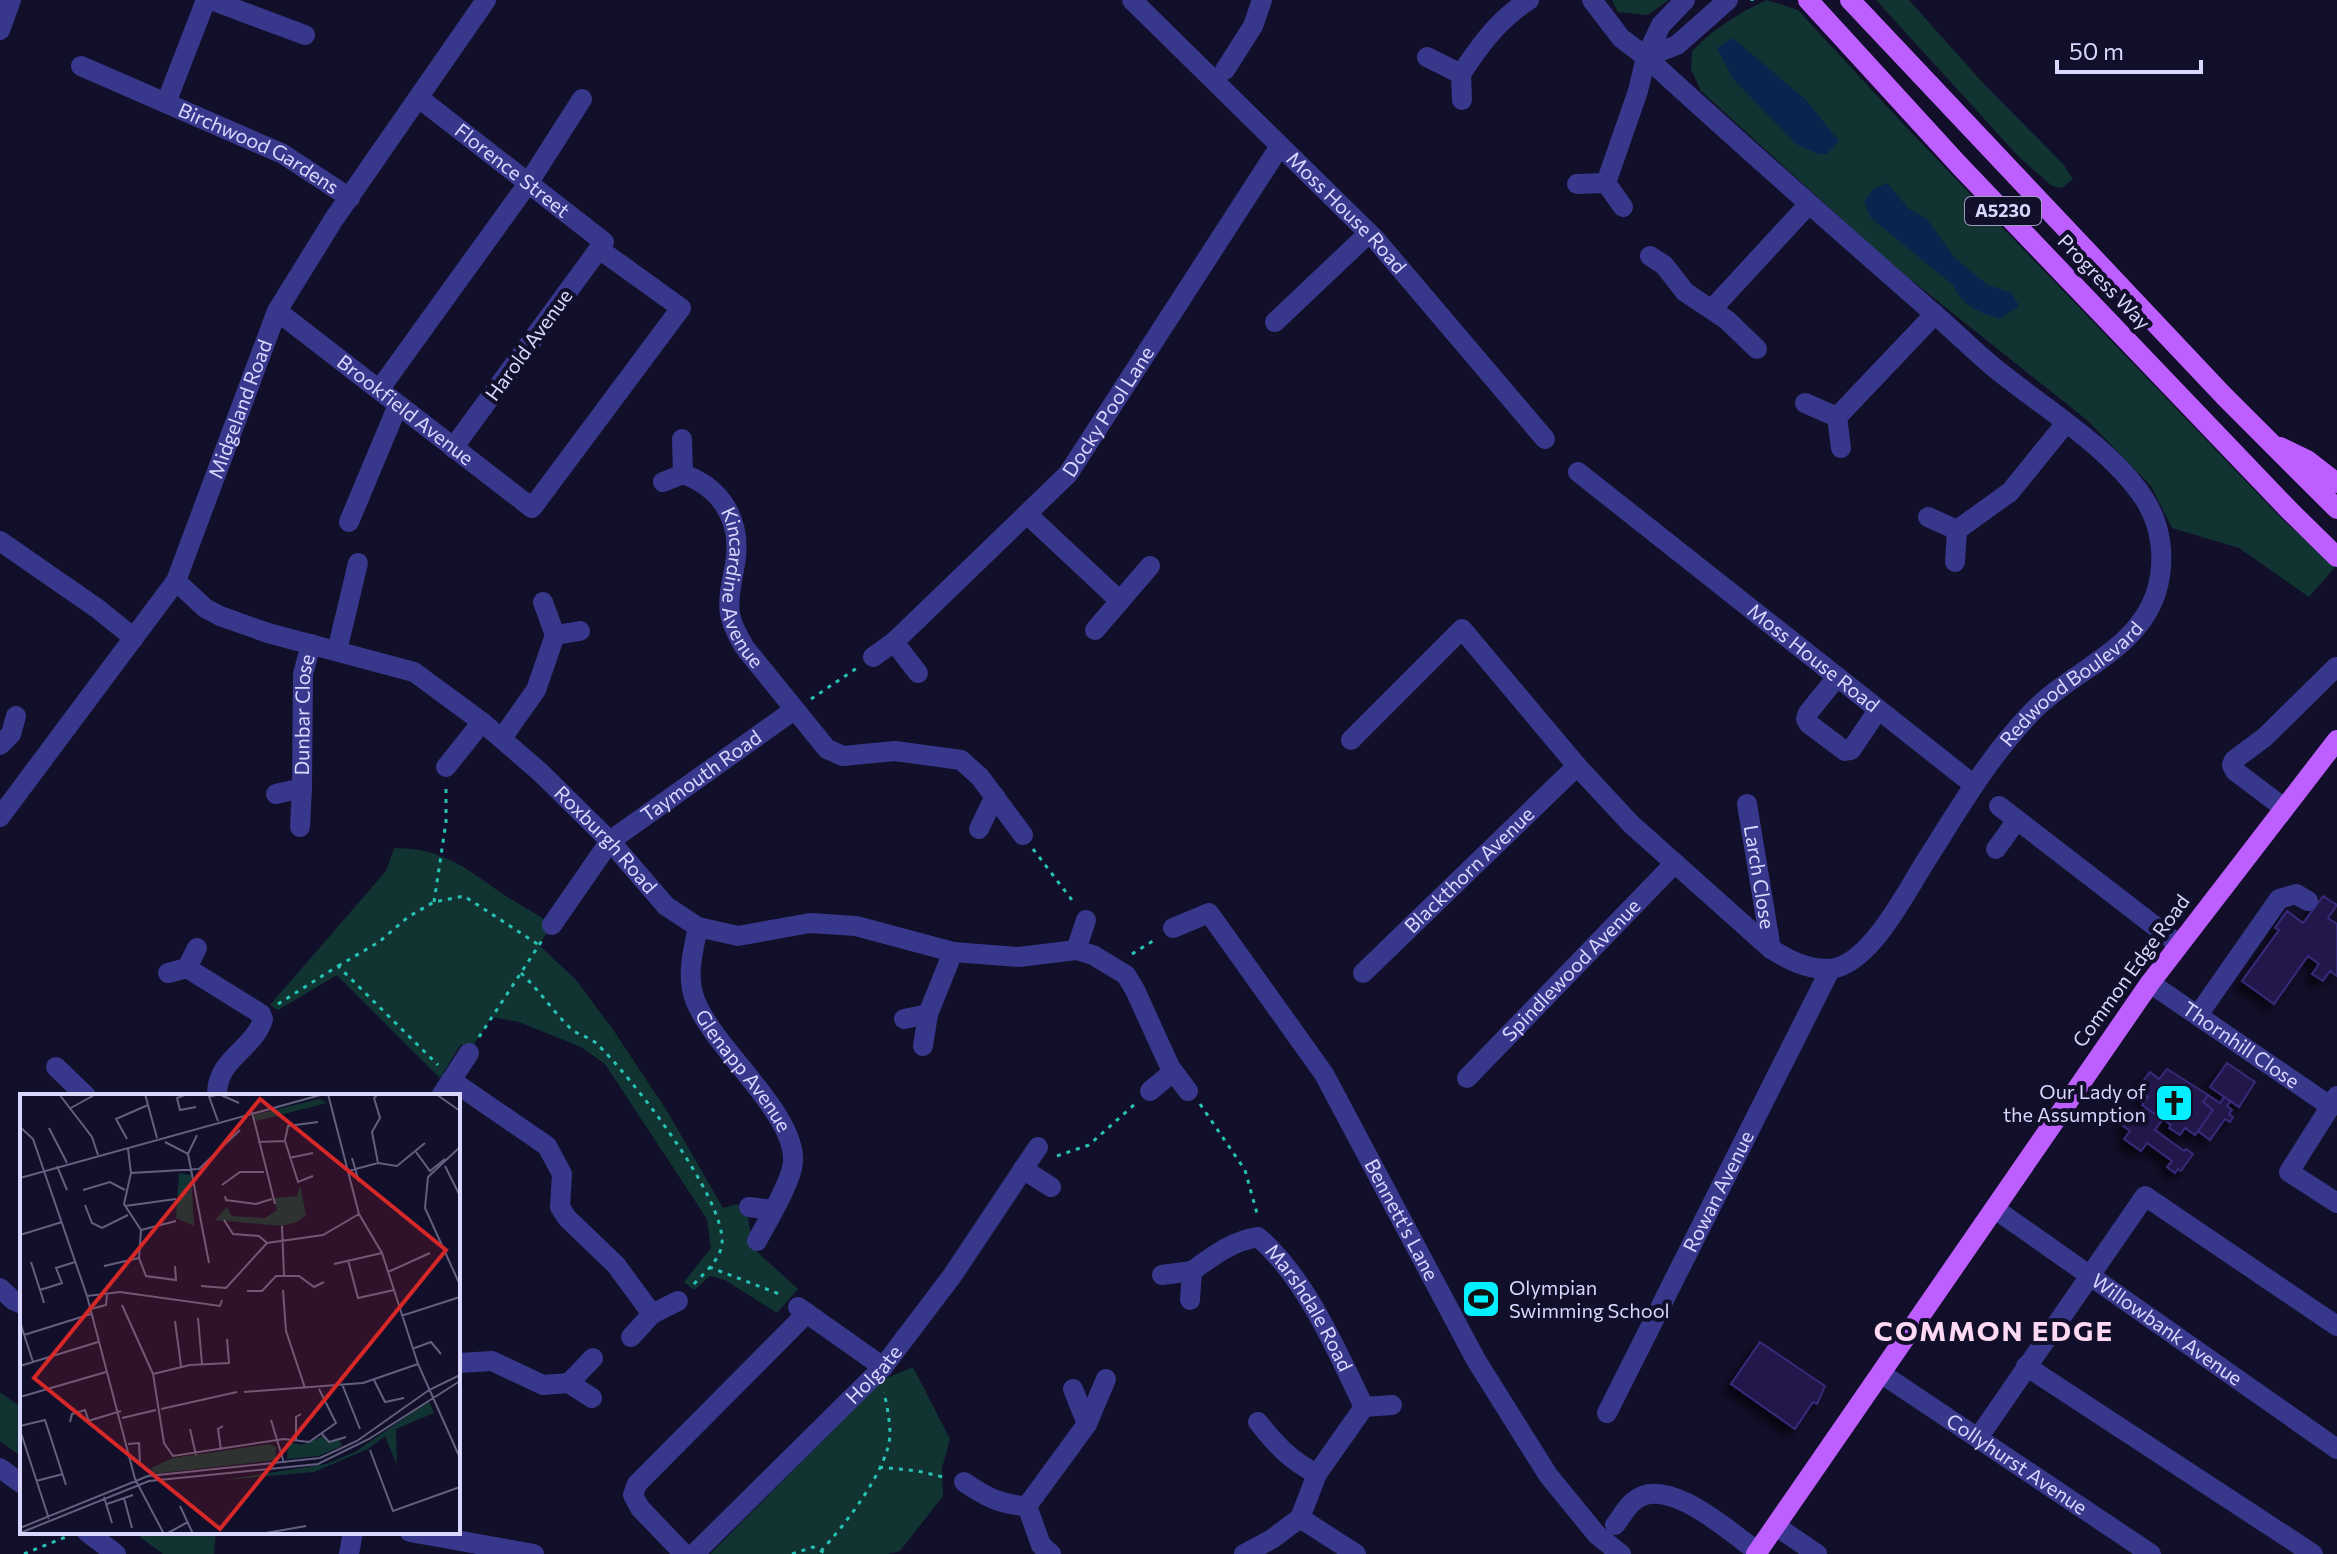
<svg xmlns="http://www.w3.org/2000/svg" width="2337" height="1554" font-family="Commissioner,sans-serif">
  <defs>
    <filter id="shadow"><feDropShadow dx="-7" dy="7" stdDeviation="4" flood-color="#0009"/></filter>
  </defs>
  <rect width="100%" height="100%" fill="#120f2a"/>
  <path fill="#113432" d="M1612,0H1669L1648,15L1618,12Z
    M1767,0L1798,10L1906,127L2284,521L2336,566L2309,597L2239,548L2172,528L2151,486L2088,421L1890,263L1701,91L1691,69L1692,51C1714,29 1738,13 1767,0Z
    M1876,0H1909L1983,83L2063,164L2073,179L2062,188L2052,186L2019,157Z
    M394,848C449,849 466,870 509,898C523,907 538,914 552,925L539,945L576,980L614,1031L667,1111L723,1208L738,1204L748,1218L754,1249L798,1289L777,1313L725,1280L710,1276L694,1290L684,1282L711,1248L707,1219L605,1064L581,1047L519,1022L492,1017L470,1050L461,1044L440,1078L337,975L278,1010L270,1005L386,871Z
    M913,1367L950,1439L942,1468L943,1496L900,1551L887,1554H710L884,1379Z
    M0,1392L22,1408V1457L0,1441Z
    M140,1532H216L214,1554H163L140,1537Z"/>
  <path fill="#09254e" d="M1733,38L1806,100L1839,141L1827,154H1818L1796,144L1733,79L1717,48Z
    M1887,183L1908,208L1927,219L1954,257L1988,285L2012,293L2019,306L2000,319C1981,313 1961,306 1954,286L1871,218L1864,202L1873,189Z"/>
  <path fill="#22194c" stroke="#372a79" stroke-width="2" filter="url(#shadow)" d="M2323,896L2337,905L2328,918L2337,924V976L2330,971L2323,981L2312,974L2319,964L2308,956L2274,1004L2242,981L2279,930L2275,928L2287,911L2303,923Z
    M2227,1063L2255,1082L2239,1107L2210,1087Z
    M2167,1069L2208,1095L2203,1102L2213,1110L2195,1135L2185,1128L2180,1135L2169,1128L2171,1125L2142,1105L2148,1097L2137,1089L2150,1072L2159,1079Z
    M2208,1095L2220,1103L2224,1097L2231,1101L2227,1106L2232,1110L2229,1114L2233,1117L2230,1122L2225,1119L2210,1140L2198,1131L2213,1110L2203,1102Z
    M2146,1108L2163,1119L2155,1130L2184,1151L2186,1149L2193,1154L2181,1171L2178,1169L2175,1173L2167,1167L2172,1161L2147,1143L2141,1151L2124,1139L2130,1131L2123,1126L2132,1113L2139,1118Z
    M1760,1342L1825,1386L1817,1404L1813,1402L1795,1429L1731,1384Z"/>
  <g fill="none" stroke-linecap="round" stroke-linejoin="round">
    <path stroke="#28c2b4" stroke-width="3" stroke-dasharray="4 6" stroke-linecap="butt" d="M1752,0V1
      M811,699L857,668
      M1033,849L1075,904
      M434,902L446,822V786
      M1132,954L1156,939
      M338,966L379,942L408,917L434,902L464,896L539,945
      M521,973C539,990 552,1010 570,1028C577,1035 588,1036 596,1043C630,1075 726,1198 722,1244C720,1261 701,1276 690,1288
      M278,1004L338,966L438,1065
      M479,1037L543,939
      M1200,1104L1245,1170L1258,1217
      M1057,1156L1089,1145L1135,1104
      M709,1267L782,1295
      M879,1467L918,1471L947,1478
      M202,1532H217
      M821,1551C844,1526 888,1470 890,1435C890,1421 887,1406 884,1392
      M24,1554L68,1536
      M792,1554L813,1547L827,1554"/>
    <g stroke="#37378c" stroke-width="20">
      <path d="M211,0L305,35"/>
      <path id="s1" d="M1132,0L1376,240L1545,439"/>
      <path d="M0,30L11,0"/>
      <path d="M1427,57L1461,74C1480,45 1499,19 1529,0"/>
      <path d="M1646,57L1677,45L1728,0"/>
      <path id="s2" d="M81,66L283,154L350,198"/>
      <path d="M1225,70L1253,26L1262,0"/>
      <path d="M1461,74L1462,100"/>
      <path id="s3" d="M419,98L604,242L453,448"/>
      <path d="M166,103L206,0"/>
      <path d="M1606,183L1623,207"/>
      <path d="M1577,184L1606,183L1638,91L1646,57L1661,25L1685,0"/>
      <path d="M1650,256L1664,265L1685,292L1727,320L1757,349"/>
      <path d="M1712,309L1808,205"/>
      <path id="s4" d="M277,311L532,508L681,308L599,249"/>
      <path d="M1275,322L1369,233"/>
      <path d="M379,390L529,182L582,99"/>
      <path d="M1805,403L1837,417L1935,314"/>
      <path d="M1837,417L1841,448"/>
      <path d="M682,439L683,474"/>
      <path id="s5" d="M1578,472L1974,785"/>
      <path id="s6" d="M663,482L683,474C720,487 740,518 736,557C734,576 727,594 730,614C732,626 739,638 745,648L827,749L843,756L895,751L961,760L980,777L1023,835"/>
      <path d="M1028,515L1120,601"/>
      <path d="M1928,517L1957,530"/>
      <path d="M349,522L398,405"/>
      <path d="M0,541L98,609L134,638"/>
      <path d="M1955,562L1957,530L2010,492L2066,423"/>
      <path id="s7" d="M176,581L205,608L220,616L268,633L414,672L482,722L540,772L610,841L666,906L698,927L738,936L810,923L856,926L953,952L1019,957L1076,950L1093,955L1126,975L1135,990L1170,1067L1188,1091"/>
      <path d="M543,602L555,635"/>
      <path d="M1095,630L1150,566"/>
      <path d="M894,642L918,673"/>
      <path d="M337,651L358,563"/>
      <path id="s8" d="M873,657L894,642L1068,474L1280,146"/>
      <path d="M1837,677L1808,713L1806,719L1809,724L1845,751L1851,750L1878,710"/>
      <path d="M502,738L536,690L555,635L580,631"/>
      <path id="s9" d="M1351,740L1462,629L1577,766L1631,824L1771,949C1789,960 1806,969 1827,969C1868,970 1907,890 1927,859C1959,809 1990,755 2032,712C2071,671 2137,651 2156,593C2166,561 2162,525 2143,497C2108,445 2039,405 1991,365C1971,348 1952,329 1931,311C1835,227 1740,143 1646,57L1621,38L1592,0"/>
      <path d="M0,745L11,734L16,716"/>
      <path d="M446,767L482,722"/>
      <path id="s10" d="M276,794L302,788L303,674L311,644"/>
      <path id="s11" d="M1747,804L1771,949"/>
      <path d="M1999,806L2178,944"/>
      <path d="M2284,808L2235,771L2232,765L2234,760L2265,737L2336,667"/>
      <path id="s12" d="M0,817L176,581L277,311L334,219L486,0"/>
      <path d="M300,827L302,788"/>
      <path d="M979,829L995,796"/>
      <path d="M1996,849L2017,820"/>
      <path id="s13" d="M552,925L610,841L794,710"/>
      <path id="s14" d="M698,927C693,951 686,976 695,1000C714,1049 796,1113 793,1162C792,1181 767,1222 757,1241"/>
      <path id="s15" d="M1173,928L1209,913L1324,1074L1476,1360L1548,1475L1597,1535L1621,1554"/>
      <path d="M1076,950L1086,920"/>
      <path d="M187,968L197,948"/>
      <path d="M168,973L187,968L261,1014L263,1019C255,1049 216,1058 217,1096"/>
      <path id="s16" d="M1363,973L1577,766"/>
      <path id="s17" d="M2150,983L2330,1106"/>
      <path d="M2198,1015L2279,899L2296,894L2308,901"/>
      <path d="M904,1019L928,1014"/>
      <path d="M923,1046L928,1014L953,952"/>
      <path d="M56,1067L86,1096"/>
      <path id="s18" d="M1467,1078L1675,863"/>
      <path d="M451,1080L547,1146L562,1174L560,1207L567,1218L616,1265L652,1314L631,1337"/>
      <path d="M1150,1091L1173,1072"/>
      <path d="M441,1096L469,1053"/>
      <path d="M2337,1096L2289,1172L2337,1203"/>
      <path d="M1023,1169L1051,1187"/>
      <path d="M749,1207L773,1210"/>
      <path id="s19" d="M1995,1209L2337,1449"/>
      <path d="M1162,1275L1192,1271"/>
      <path d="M0,1288L13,1300L22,1304"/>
      <path id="s20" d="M1190,1300L1192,1271C1213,1256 1232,1241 1258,1237C1306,1278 1337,1351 1364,1407L1317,1474L1300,1518L1272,1539L1244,1554"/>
      <path d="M798,1307L883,1367"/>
      <path d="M652,1314L678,1301"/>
      <path d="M458,1363L492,1361L543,1385L569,1383L592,1398"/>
      <path d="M2026,1366L2313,1554"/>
      <path id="s21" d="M1882,1374L2151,1554"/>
      <path d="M569,1383L593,1358"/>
      <path d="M1364,1407L1392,1405"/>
      <path id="s22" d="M1607,1413L1830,970"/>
      <path d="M1258,1422C1275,1444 1291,1461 1317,1474"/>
      <path d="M1087,1424L1106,1379"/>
      <path d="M1978,1438L2145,1196L2337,1326"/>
      <path d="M0,1468L22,1484"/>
      <path d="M964,1482C986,1497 1001,1505 1027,1506L1041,1545L1051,1554"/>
      <path d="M1027,1506L1087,1424L1073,1389"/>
      <path d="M1300,1518L1356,1554"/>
      <path d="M1615,1525C1621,1518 1626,1507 1634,1501C1666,1473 1731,1533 1758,1552"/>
      <path d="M1776,1526L1817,1554"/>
      <path d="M87,1532L116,1554"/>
      <path d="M410,1532L534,1554"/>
      <path d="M349,1554L353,1532"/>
      <path d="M684,1554L640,1508L633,1495L637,1484L807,1313"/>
      <path id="s23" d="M694,1554L883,1367L952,1276L1038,1147"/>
    </g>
    <path stroke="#bd5eff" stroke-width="20" d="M1808,0L1959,165L2290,511L2337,557
      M1850,0L2224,396L2337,509
      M2280,447L2307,460L2337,483
      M1756,1554L2150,983L2337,740"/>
  </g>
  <defs>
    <g id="church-square" transform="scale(2)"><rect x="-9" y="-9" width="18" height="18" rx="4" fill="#03efff" stroke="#120f2a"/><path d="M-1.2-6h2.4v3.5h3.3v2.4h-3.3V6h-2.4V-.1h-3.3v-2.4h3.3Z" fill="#111"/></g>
    <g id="stadium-square" transform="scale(2)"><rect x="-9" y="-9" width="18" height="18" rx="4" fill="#03efff" stroke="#120f2a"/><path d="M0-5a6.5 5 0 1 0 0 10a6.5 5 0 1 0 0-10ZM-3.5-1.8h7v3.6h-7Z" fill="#111"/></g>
  </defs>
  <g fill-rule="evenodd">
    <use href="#church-square" x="2174" y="1103"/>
    <use href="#stadium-square" x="1481" y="1299"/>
  </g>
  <g text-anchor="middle" stroke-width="8" stroke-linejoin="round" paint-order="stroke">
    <rect fill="#120f2a" stroke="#9e9bbf" stroke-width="2" x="1965" y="197" width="76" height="28" rx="6"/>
    <g font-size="18" font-weight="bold" fill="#dad7ff">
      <text x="2003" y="217">A5230</text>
    </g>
    <g font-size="20" fill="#dad7ff" stroke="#120f2a">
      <text dy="7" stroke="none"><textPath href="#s2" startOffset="196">Birchwood Gardens</textPath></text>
      <text dy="7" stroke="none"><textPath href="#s3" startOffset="118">Florence Street</textPath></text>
      <text dy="7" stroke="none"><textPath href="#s1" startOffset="302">Moss House Road</textPath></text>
      <text transform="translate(2104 282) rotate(46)" y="7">Progress Way</text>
      <text transform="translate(529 345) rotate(-54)" y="7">Harold Avenue</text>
      <text dy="7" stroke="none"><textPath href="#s12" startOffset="478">Midgeland Road</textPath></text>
      <text dy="7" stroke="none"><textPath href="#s4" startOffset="162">Brookfield Avenue</textPath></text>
      <text dy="7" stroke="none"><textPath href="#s8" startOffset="342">Docky Pool Lane</textPath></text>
      <text dy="7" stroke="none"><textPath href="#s6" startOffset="162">Kincardine Avenue</textPath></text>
      <text dy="7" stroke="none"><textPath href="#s5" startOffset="300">Moss House Road</textPath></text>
      <text dy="7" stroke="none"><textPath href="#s9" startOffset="1046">Redwood Boulevard</textPath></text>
      <text dy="7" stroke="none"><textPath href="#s10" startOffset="100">Dunbar Close</textPath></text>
      <text dy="7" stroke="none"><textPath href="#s13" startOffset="214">Taymouth Road</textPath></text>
      <text dy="7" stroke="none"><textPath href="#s7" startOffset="514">Roxburgh Road</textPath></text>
      <text dy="7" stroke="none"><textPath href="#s16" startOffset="148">Blackthorn Avenue</textPath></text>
      <text dy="7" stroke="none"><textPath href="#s11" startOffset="74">Larch Close</textPath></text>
      <text dy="7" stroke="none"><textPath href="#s18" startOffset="150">Spindlewood Avenue</textPath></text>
      <text transform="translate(2131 971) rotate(-54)" y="7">Common Edge Road</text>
      <text dy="7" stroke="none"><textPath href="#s17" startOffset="110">Thornhill Close</textPath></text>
      <text dy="7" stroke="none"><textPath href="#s14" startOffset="160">Glenapp Avenue</textPath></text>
      <text dy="7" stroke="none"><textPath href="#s22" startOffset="248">Rowan Avenue</textPath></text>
      <text dy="7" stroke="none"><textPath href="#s15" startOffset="402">Bennett's Lane</textPath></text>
      <text dy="7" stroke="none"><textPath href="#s20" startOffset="192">Marshdale Road</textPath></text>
      <text dy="7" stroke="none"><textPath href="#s19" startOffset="210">Willowbank Avenue</textPath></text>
      <text dy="7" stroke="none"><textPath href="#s23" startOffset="254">Holgate</textPath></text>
      <text dy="7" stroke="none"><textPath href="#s21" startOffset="162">Collyhurst Avenue</textPath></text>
    </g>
    <g font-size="20" fill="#dad7ff" stroke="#120f2a" text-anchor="end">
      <text x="2146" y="1099">Our Lady of<tspan x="2146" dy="23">the Assumption</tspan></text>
      <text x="1509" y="1295" text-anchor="start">Olympian<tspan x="1509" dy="23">Swimming School</tspan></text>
    </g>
    <g font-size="28" font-weight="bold" letter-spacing="2" fill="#ffd9f3" stroke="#120f2a">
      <text x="1994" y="1341">COMMON EDGE</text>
    </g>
  </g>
  <g transform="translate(20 1094)">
    <rect width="440" height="440" fill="#120f2a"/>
    <path d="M299,5L307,9L236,27L234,21ZM159,79L171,81L174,132L156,124ZM280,91L286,121L277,128L262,132L195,126L207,113L212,122L245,124L257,116L254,104L277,102ZM409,307L414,319L376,335L377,371L365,342L348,355L294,378L204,386L306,370L335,358ZM303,342L307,348L319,345L322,352L298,362L267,365L268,348L282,351ZM250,350L256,353L255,366L132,380L131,374L153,364Z" fill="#113432"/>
    <path fill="none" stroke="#625f7f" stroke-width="2" d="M39,0L72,43L78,61M125,0L137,44M167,0L157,4L160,16L176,13M188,0L198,27M308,0L339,120L362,159L398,270L440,364M358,0L354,4L360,24L352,38L358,69M416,0L440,17M189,3L199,0L219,9M49,15L76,0M232,18L255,110M0,33L13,45L67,202L115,385L144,440M29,34L47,69M107,45L96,25L128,11M265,46L268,32L298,28M145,48L168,60L177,41M238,48L265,47L278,88L293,82M440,53L408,83L405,114L440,191M108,55L111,79L104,110L121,136L119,164L126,182L156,186L155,172M396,58L410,77L425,65M168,60L189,169M269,64L293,59M332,64L339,88M37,72L47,96M425,72L440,102M328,77L358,69L377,72L405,49M111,79L179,75L220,36M0,84L304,0M202,91L220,78H244M63,96L90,88L105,96M205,102L206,106L236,110L252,105M65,111L72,129L82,134L108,121M105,112L156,105M204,126L213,140L239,142L247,149M262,132L264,182M121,136L156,127M0,141L42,128M328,166L338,204L374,196M11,168L20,196M314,170L362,159M84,172L119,164M368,178L410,159M181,192L206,194L247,149L303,141L339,120M263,196L266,237L285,294M227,197H242L256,182H279L294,193L304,188M67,202L100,198L200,212L202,206M24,209L20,196L42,189L36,174L55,168M102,211L133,280M71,215L86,211L87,201M381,222L440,203M178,224L182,270M155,227L161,272M0,228L13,268M4,241L71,220M207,245L209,269L170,271L133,280L144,349L153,362L264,345L289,348L316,329L299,295M392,255L411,248L421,260M0,272L78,248M354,286L365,308L384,304M322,290L340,335M224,298L343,289L398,270M0,303L86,278M141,315L217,298M102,324L136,316M251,326L264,369M68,327L101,317M50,328L52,320L65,316L70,331M0,332L25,326L46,391M170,335L176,361M0,336L29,425M302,340L309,348L326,343M276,347V323L281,320M108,350L119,349L120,370M201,356L198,335L203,332M350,356L373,417L440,393M16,387L43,380M84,403L92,429M104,404L112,434M87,410L113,401M160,412L173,440M0,434L128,382L300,364L337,347L409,296L440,281M0,439L129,387L298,370L349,345L440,287M146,440L168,428M240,440L286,432"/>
    <path fill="#d62828" fill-opacity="0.15" stroke="#d62828" stroke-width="4" d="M240,5L426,156L200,435L14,284Z"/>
    <rect width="440" height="440" fill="none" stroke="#dad7ff" stroke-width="4"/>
  </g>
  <path d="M2057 60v12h144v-12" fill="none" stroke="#dad7ff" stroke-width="4"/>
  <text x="2069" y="60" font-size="24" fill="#dad7ff" stroke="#120f2a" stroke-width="6" paint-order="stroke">50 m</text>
</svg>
